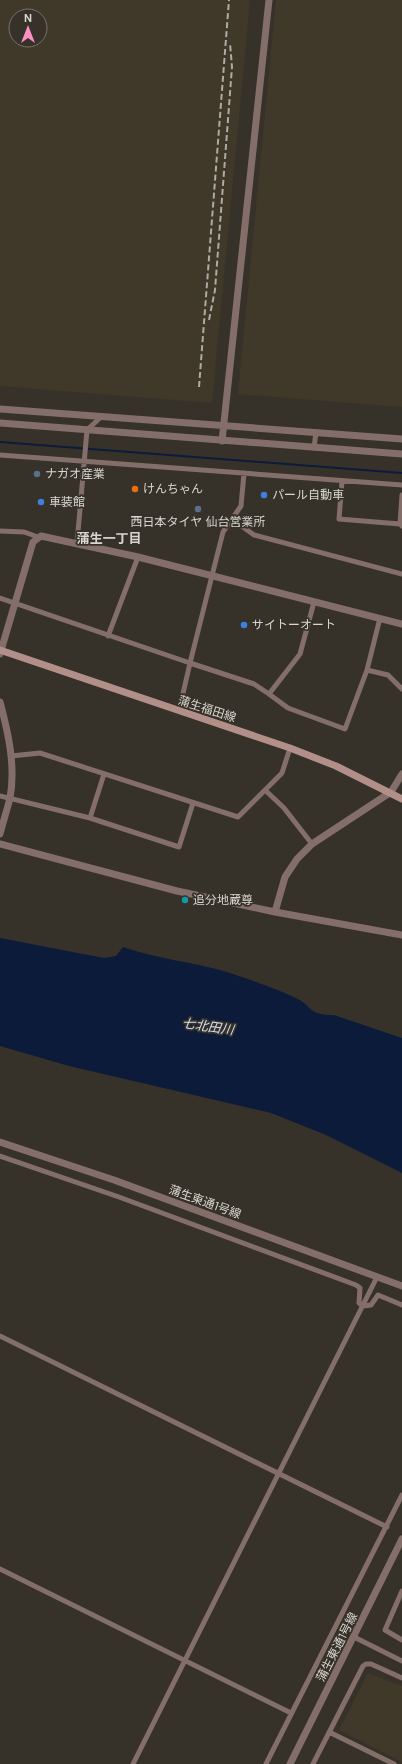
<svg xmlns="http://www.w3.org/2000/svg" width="402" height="1764" font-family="'DM Sans','Noto Sans JP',sans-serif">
  <rect width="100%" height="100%" fill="#373229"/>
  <path fill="#403829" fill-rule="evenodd" d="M0,0H250L212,403L0,386ZM16,16H40V40H16Z
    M276,0H402V407L238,394Z
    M368,1673L402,1686V1762L339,1730Z"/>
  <path fill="#0d1b3a" d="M0,938L104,958L116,956L123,947C157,959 193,962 227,972C248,979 277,989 296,998C314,1007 307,1015 334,1015L402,1038V1173L326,1135L271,1113L69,1066L0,1046Z"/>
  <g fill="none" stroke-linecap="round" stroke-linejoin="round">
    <path stroke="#0d1b3a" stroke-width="2" d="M0,442L402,473"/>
    <path stroke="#846e6a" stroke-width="5" d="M314,448L316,432
      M0,455L402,485
      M342,481L339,519L400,524L402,526
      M232,519L254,535L402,574
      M400,524L402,495
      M0,531L24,532L38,537
      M77,543L87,430L102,416
      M0,598L190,663L223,532L241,506L244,473
      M314,602L300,654L269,694L288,708L345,729L367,670L380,618
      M108,636L138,557
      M367,670L388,675L402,689
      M179,711L190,663L254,684L269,694
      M11,756L40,753L238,817L265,790L284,808L312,844
      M265,790L282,773L290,748
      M0,796L90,818L179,847L193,803
      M90,818L104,774
      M0,1156L119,1197L356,1285L360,1288L359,1303L363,1306L371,1305L378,1295L402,1305
      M0,1336L387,1527
      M0,1569L291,1713
      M402,1591L385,1630L402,1640
      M354,1637L402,1661
      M329,1732L394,1764
      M133,1764L377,1277
      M266,1764L402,1495
      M313,1764L363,1666L366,1664H371L402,1678"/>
    <path stroke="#846e6a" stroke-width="7" d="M0,409L402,439
      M0,423L402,454
      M222,441L269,0
      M0,654L33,542L41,536L138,557L402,624
      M0,702C8,732 16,766 10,798C7,810 3,822 0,834
      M0,844L177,891L275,912L402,935
      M275,912L285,877L297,859L312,844L391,792L402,774
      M0,1142L114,1180L402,1286
      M290,1764L402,1539"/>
    <path stroke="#b29089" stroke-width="7" d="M0,650L290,748L336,766L402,799"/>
    <path stroke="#aeaaa4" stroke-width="2" stroke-dasharray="6 3" stroke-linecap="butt" d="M209,320L215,290L232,67L230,43
      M199,387L229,0"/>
  </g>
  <g fill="#5c6f8a" stroke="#373229" stroke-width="1.5">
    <circle cx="37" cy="474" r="4"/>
    <circle cx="198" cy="509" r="4"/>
  </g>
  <circle fill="#e8710a" stroke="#373229" stroke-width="1.5" cx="135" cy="489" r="4"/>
  <g fill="#3f7fe0" stroke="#373229" stroke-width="1.5">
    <circle cx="264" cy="495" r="4"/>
    <circle cx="41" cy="502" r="4"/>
    <circle cx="244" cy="625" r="4"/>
  </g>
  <circle fill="#0f9aa8" stroke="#373229" stroke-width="1.5" cx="185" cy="900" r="4"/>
  <g text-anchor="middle" stroke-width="3.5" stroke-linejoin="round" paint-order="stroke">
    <g font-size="12" fill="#d9d6d1" stroke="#373229" text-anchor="start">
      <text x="45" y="478">ナガオ産業</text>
      <text x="143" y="493">けんちゃん</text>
      <text x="272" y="499">パール自動車</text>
      <text x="49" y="506">車装館</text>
      <text x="198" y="526" text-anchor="middle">西日本タイヤ 仙台営業所</text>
      <text x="252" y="629">サイトーオート</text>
      <text x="193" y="904">追分地蔵尊</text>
    </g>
    <g font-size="12" fill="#d9d6d1" stroke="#373229">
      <text transform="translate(207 709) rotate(18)" y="4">蒲生福田線</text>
      <text transform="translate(205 1202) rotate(20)" y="4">蒲生東通1号線</text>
      <text transform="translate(337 1647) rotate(-63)" y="4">蒲生東通1号線</text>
    </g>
    <g font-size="13" font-weight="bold" fill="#d9d6d1" stroke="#373229">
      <text x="109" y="543">蒲生一丁目</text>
    </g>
    <g font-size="13" font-style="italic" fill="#d2dff8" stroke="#373229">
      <text transform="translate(208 1026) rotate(8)" y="5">七北田川</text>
    </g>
  </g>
  <g transform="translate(28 28)"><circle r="19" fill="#373229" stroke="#78746c"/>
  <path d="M0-3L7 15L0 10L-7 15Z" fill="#fc8fc1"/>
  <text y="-6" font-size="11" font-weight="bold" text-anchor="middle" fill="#d9d6d1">N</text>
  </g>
</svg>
